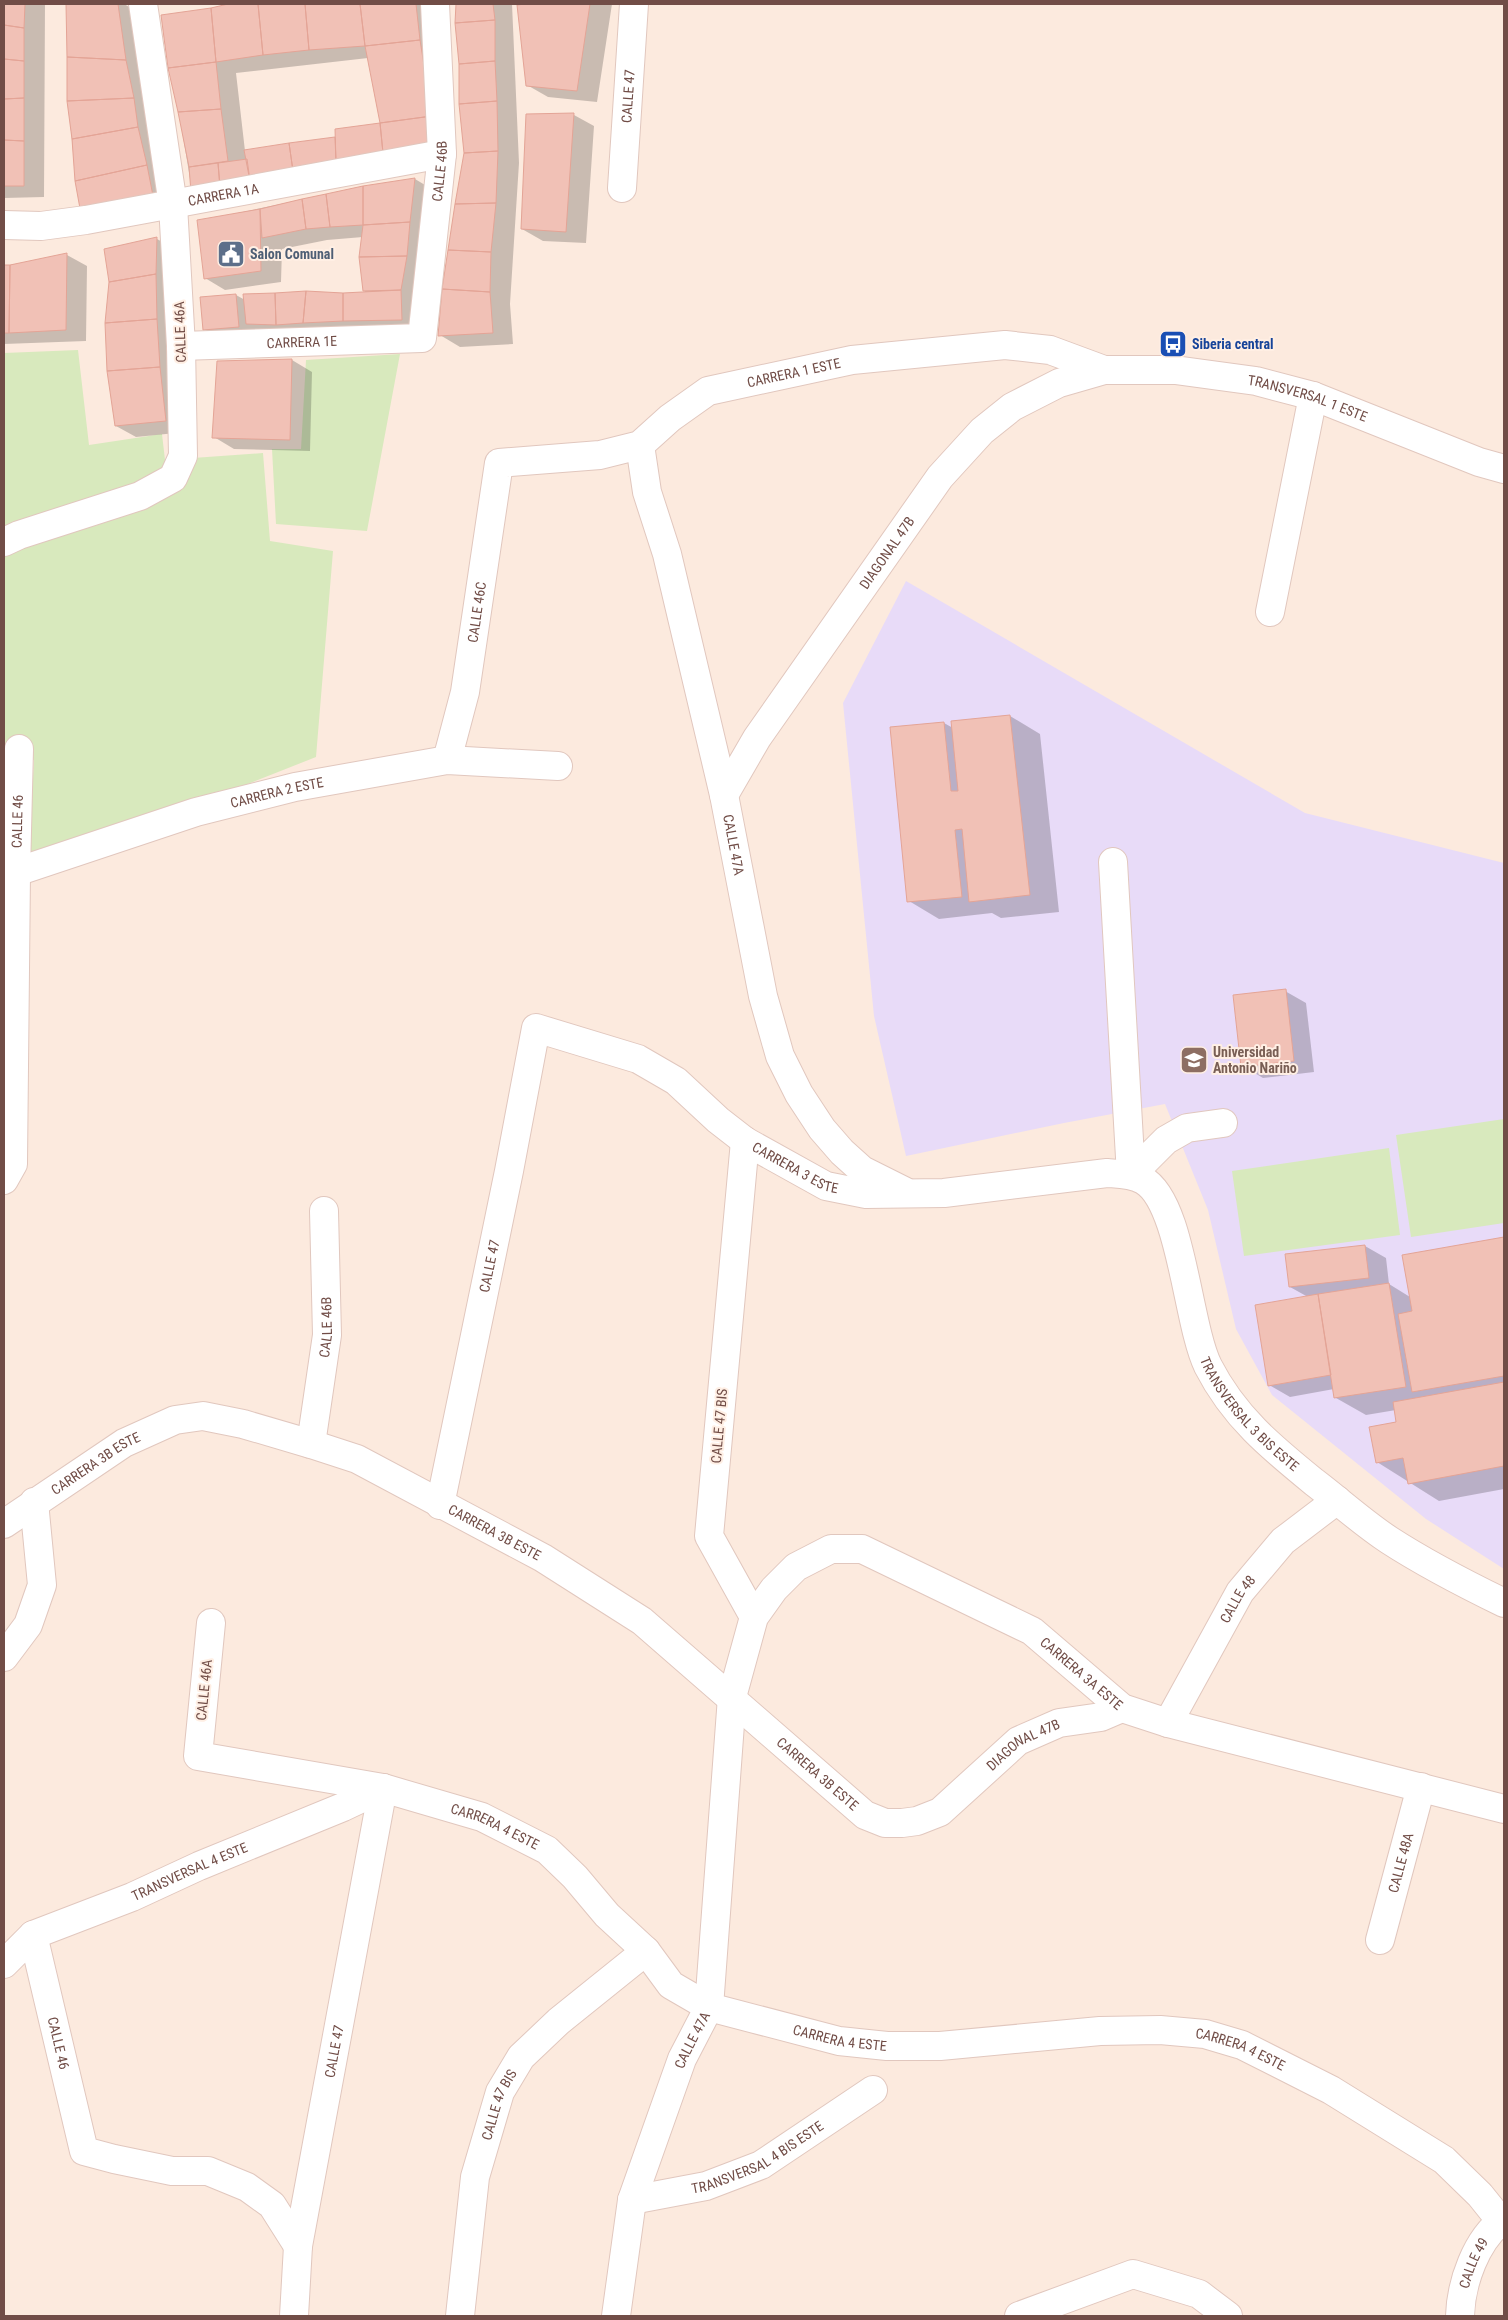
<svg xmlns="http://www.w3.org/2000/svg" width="1508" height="2320" font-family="'Roboto Condensed',sans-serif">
  <rect width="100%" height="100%" fill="#fceade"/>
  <path fill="#e8dbf8" d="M906,581L1305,813L1504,863V1569L1426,1519L1272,1395L1236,1329L1208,1210L1165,1104L1064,1123L906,1156L874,1016L843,703Z"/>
  <path fill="#d8e9bd" d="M78,350L89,445L162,434L165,460L263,453L270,541L333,551L316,757L28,871L34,760L4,754V353Z
    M400,354L367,531L276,524L272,449H301L306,360Z
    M1504,1119V1223L1411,1237L1396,1135Z
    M1389,1148L1400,1235L1244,1256L1232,1171Z"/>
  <path fill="#0003" fill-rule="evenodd" d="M4,4H45L44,197L4,198Z
    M68,4H124L138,12L174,213L76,181L68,101Z
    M235,4H435L452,128L314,182L192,191L179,112L211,9ZM368,58L382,124L337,138L245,151L236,73Z
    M457,4H512L519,163L510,304L513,344L460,347L440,335L466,153L456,23Z
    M532,4H612L597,102L548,97L527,85L518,6Z
    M574,115L594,126L586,243L543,241L522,229Z
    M415,179L435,191L422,331L224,341L204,329L236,295L245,300L365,293L360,257L363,237L327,240L282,249L281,282L225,290L205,278L199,221L363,187Z
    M157,239L177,250L186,432L136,437L116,426L110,282L106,250Z
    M67,255L87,266L86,341L4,344V266Z
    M292,360L312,372L310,451L234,449L214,437Z
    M1010,716L1040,734L1059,912L1001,918L992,913L939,919L909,901L944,723L953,728Z
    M1285,991L1306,1003L1314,1072L1263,1078L1243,1066Z
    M1504,1238V1489L1439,1501L1377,1462L1398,1423L1396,1410L1366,1415L1336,1398L1334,1389L1290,1397L1269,1385L1308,1297L1290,1287L1365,1246L1386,1258L1389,1284L1410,1297L1403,1256Z"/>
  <path fill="#f1c1b6" stroke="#e4a496" d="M4,4H25L24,28L4,25Z
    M66,4H118L126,60L67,57Z
    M228,4H258L263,55L216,62L211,8Z
    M258,4H305L309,50L263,55Z
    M305,4H360L365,46L309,50Z
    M360,4H416L420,40L365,46Z
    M456,4H493L495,20L455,23Z
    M525,4H590L577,91L526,86L517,5Z
    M211,8L216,62L168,68L161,15Z
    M495,20V61L459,64L455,23Z
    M4,25L24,28V61L4,59Z
    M420,40L432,116L380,123L365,46Z
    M67,57L126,60L134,98L67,101Z
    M4,59L24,61V98L4,99Z
    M495,61L497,101L459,104V64Z
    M216,62L221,109L178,112L168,68Z
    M24,98V141L4,140V99Z
    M134,98L138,127L72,139L67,101Z
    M497,101L498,151L464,153L459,104Z
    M221,109L228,161L189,167L178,112Z
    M574,113L566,232L521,229L526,114Z
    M432,116V144L383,153L380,123Z
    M380,123L383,153L336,162L335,129Z
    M138,127L147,165L75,181L72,139Z
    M335,137L336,162L293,171L289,143Z
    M4,140L24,141V186H4Z
    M289,143L293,171L250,181L244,150Z
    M498,151L496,203L455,204L464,153Z
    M247,159L250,181L220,187L218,163Z
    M218,163L220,187L191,192L189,167Z
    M147,165L154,201L81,214L75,181Z
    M415,178L410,222L363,225V186Z
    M363,186V225L330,227L326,194Z
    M326,194L330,227L306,229L302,199Z
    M302,199L306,229L262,238L260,209Z
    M496,203L491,252L448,250L455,204Z
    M260,209L261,271L204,279L197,220Z
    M410,222L407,256L359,257L363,225Z
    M157,237L156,274L109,282L104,249Z
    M448,250L491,252L490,292L442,289Z
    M67,253L66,330L9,333L10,265Z
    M407,256L401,290L363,291L359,257Z
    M4,265H10L9,333H4Z
    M156,274L157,319L105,323L109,282Z
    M442,289L490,292L493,333L438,336Z
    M401,290L402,320L343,321V293Z
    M306,291L303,323L276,325L275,293Z
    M306,291L343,293V321L303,323Z
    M275,293L276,325L246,324L243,294Z
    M236,294L239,327L203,330L200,297Z
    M157,319L160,367L107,371L105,323Z
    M292,359L290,440L212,438L217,361Z
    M160,367L166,421L115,426L107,371Z
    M1010,715L1030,895L969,902L962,829L955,830L962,897L907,902L890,727L944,722L951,791H958L951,721Z
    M1286,989L1294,1061L1241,1067L1233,995Z
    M1504,1237V1376L1412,1392L1398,1314L1412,1311L1402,1255Z
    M1365,1245L1369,1278L1289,1287L1285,1254Z
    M1389,1283L1406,1387L1334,1398L1318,1294Z
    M1318,1294L1331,1375L1268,1386L1255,1305Z
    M1504,1382V1466L1408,1484L1403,1458L1376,1463L1369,1427L1396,1422L1393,1402Z"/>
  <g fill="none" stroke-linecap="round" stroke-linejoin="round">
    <g stroke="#e1c7be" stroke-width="30">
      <g id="minor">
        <path id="s1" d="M622,188L634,4"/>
        <path id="s2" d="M4,225L41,226L86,220L442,154"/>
        <path id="s3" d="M181,346L422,338L442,154L435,4"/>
        <path id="s4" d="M640,445L647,492L667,554L724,795L763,996L780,1056L799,1094L822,1129L842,1152L862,1170L904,1191"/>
        <path d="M4,542L19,535L140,496L173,478L183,456L181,346L173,205L143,4"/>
        <path d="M1270,612L1313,396"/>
        <path id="s5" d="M447,760L465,692L499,463L600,455L640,445L670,418L708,391L852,360L1005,345L1050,350L1104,370"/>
        <path id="s6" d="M724,795L757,738L940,477L982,431L1012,407L1059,383L1104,370H1175L1256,381L1313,396L1479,462L1504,469"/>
        <path d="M1113,862L1131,1175L1166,1140L1187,1128L1223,1123"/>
        <path id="s7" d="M4,871L16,872L196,812L295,787L447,760L558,766"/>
        <path d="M745,1141L709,1536L754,1617"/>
        <path id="s8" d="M4,1180L13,1164L16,872L19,749"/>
        <path id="s9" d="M311,1444L327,1335L324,1211"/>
        <path id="s10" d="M440,1505L509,1171L536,1028L638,1059L676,1081L718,1120L745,1141L826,1186L866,1194L944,1193L1107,1173C1119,1174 1132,1174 1143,1180C1182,1202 1187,1323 1208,1366C1234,1417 1271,1447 1314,1482C1339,1501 1363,1523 1389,1540C1426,1564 1465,1584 1504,1603"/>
        <path id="s11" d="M4,1524L124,1443L175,1420L203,1416L243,1424L311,1444L357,1459L543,1558L642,1621L865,1815L885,1823H902L917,1821L940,1812L1018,1741L1059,1723L1101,1717L1122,1708"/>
        <path id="s12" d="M211,1623L198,1756L383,1788L482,1817L547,1850L575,1877L607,1915L646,1951L671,1985L709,2007L839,2041L887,2046H940L1100,2031L1160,2030L1205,2034L1242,2045L1331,2090L1444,2160L1480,2195L1504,2225"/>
        <path d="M4,1657L28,1625L42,1585L34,1502"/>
        <path id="s13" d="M1168,1723L1240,1592L1283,1541L1337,1500"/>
        <path id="s14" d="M33,1935L84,2151L114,2159L172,2171H208L247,2187L272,2205L298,2246"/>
        <path id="s15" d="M1380,1940L1421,1787"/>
        <path id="s16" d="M4,1964L33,1935L132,1897L199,1866L343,1807L383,1788"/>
        <path id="s17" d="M632,2200L706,2186L761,2165L873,2090"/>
        <path id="s18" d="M294,2316L298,2246L383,1788"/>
        <path id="s19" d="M460,2316L475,2177L500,2092L521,2057L559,2021L646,1951"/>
        <path id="s20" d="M616,2316L632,2200L682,2059L709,2007L732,1697L754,1617L774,1589L796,1567L831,1549H862L1032,1631L1122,1708L1168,1723L1504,1809"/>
        <path d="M1019,2316L1133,2274L1199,2294L1228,2316"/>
        <path id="s21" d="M1460,2316C1461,2283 1476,2239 1504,2219"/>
      </g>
    </g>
    <use href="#minor" stroke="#fff" stroke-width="28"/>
  </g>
  <defs>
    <g id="civic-square" transform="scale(1.4375)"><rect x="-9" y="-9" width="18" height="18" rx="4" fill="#5c6f8a" stroke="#ffefe4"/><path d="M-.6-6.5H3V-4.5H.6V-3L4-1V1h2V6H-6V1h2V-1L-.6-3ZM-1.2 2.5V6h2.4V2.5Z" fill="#fff"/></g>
    <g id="bus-square" transform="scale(1.4375)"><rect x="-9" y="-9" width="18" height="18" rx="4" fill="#1a4fb4" stroke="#ffefe4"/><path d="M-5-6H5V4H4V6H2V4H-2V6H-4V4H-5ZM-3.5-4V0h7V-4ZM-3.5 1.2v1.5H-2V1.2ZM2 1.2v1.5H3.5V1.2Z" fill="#fff"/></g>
    <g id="university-square" transform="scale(1.4375)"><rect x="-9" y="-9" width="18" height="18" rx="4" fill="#8d6e63" stroke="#ffefe4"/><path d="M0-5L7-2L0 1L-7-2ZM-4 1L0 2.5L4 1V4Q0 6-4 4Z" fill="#fff"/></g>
  </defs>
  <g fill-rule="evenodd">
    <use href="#civic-square" x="231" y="254"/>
    <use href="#bus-square" x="1173" y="344"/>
    <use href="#university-square" x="1194" y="1060"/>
  </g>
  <g text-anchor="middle" stroke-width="4" stroke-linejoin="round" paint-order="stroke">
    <g font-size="14" fill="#714d47" stroke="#ffefe4">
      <text dy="5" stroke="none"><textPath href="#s1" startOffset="92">CALLE 47</textPath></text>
      <text dy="5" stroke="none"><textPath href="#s3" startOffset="409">CALLE 46B</textPath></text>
      <text dy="5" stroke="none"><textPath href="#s2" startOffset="222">CARRERA 1A</textPath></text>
      <text transform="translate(180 332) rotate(-92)" y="5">CALLE 46A</text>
      <text dy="5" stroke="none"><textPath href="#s3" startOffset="121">CARRERA 1E</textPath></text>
      <text dy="5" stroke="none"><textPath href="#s5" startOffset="619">CARRERA 1 ESTE</textPath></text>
      <text dy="5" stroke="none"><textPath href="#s6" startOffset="792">TRANSVERSAL 1 ESTE</textPath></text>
      <text dy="5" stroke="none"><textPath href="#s6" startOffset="292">DIAGONAL 47B</textPath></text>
      <text dy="5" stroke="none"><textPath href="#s5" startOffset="151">CALLE 46C</textPath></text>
      <text dy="5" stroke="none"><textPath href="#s7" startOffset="285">CARRERA 2 ESTE</textPath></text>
      <text dy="5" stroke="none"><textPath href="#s8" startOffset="361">CALLE 46</textPath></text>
      <text dy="5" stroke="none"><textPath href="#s4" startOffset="411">CALLE 47A</textPath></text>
      <text dy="5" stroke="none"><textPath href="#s10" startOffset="786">CARRERA 3 ESTE</textPath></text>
      <text dy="5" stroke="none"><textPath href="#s10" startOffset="244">CALLE 47</textPath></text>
      <text dy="5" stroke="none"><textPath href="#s9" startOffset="118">CALLE 46B</textPath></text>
      <text dy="5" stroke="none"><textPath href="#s10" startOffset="1405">TRANSVERSAL 3 BIS ESTE</textPath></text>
      <text transform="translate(719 1426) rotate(-85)" y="5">CALLE 47 BIS</text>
      <text dy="5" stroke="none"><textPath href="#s11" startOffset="110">CARRERA 3B ESTE</textPath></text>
      <text dy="5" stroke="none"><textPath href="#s11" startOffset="545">CARRERA 3B ESTE</textPath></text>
      <text dy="5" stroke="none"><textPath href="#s13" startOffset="142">CALLE 48</textPath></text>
      <text dy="5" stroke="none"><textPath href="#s20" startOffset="1109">CARRERA 3A ESTE</textPath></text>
      <text transform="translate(204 1690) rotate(-84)" y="5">CALLE 46A</text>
      <text dy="5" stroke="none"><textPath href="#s11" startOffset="1199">DIAGONAL 47B</textPath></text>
      <text dy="5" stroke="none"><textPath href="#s11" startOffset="950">CARRERA 3B ESTE</textPath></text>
      <text dy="5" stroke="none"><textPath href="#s12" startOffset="440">CARRERA 4 ESTE</textPath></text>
      <text dy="5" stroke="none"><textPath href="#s15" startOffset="80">CALLE 48A</textPath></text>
      <text dy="5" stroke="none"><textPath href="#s16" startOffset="210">TRANSVERSAL 4 ESTE</textPath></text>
      <text dy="5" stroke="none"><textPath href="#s12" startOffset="860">CARRERA 4 ESTE</textPath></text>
      <text dy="5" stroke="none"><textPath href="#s20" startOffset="288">CALLE 47A</textPath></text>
      <text dy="5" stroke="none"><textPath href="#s14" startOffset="111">CALLE 46</textPath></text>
      <text dy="5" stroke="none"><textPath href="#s12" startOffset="1265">CARRERA 4 ESTE</textPath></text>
      <text dy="5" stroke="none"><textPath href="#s18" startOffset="268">CALLE 47</textPath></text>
      <text dy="5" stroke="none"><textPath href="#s19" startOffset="216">CALLE 47 BIS</textPath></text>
      <text dy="5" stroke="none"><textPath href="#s17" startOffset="134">TRANSVERSAL 4 BIS ESTE</textPath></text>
      <text dy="5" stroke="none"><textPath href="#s21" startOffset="55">CALLE 49</textPath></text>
    </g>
    <g font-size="14" font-weight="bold" fill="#4e5e75" stroke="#ffefe4" text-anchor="start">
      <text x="250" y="259">Salon Comunal</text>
    </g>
    <g font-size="14" font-weight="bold" fill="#164399" stroke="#ffefe4" text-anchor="start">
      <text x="1192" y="349">Siberia central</text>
    </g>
    <g font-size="14" font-weight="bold" fill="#785e54" stroke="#ffefe4" text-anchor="start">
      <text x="1213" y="1057">Universidad<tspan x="1213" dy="16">Antonio Nariño</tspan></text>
    </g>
  </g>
  <rect width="1508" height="2320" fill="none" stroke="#714d47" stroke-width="10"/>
</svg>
